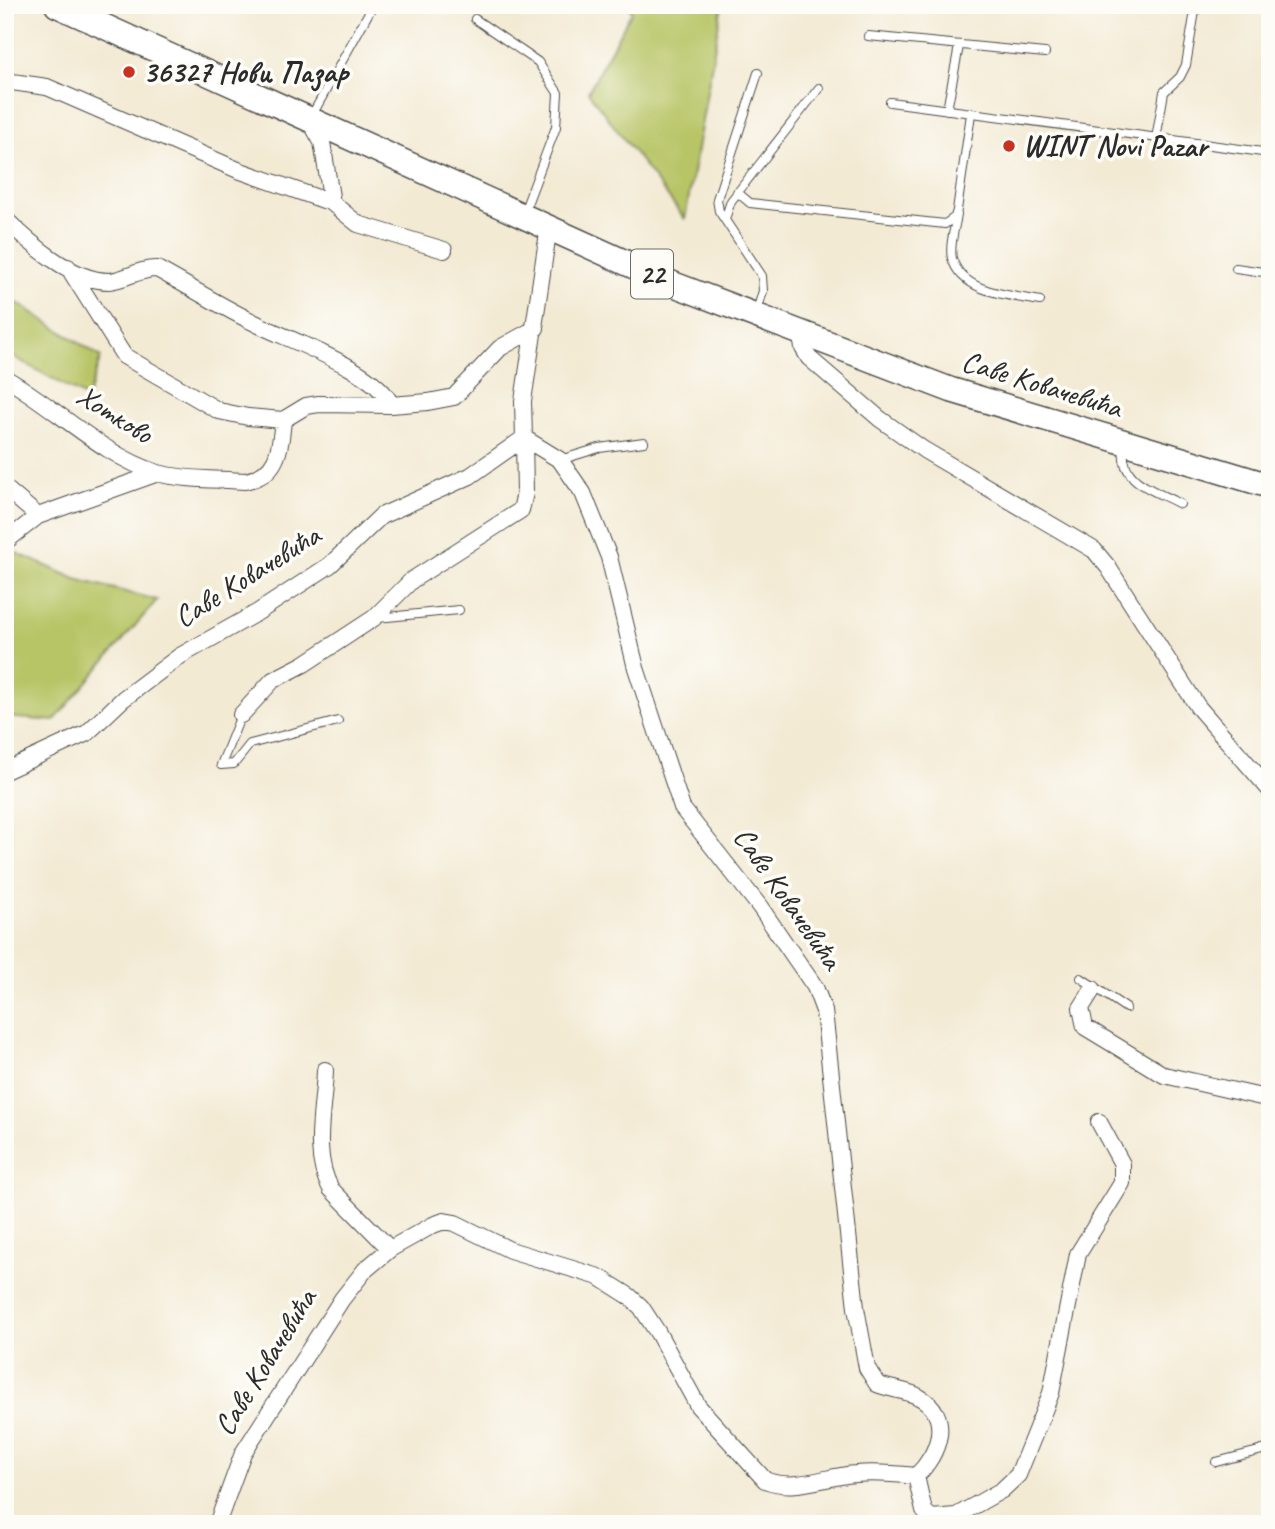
<svg xmlns="http://www.w3.org/2000/svg" width="1275" height="1529" font-family="Caveat,sans-serif">
  <rect width="100%" height="100%" fill="#fdfcf7"/>
  <filter id="ink" filterUnits="userSpaceOnUse"><feTurbulence type="fractalNoise" baseFrequency=".0143" numOctaves="2"/><feDisplacementMap in="SourceGraphic" scale="14" xChannelSelector="R" yChannelSelector="G"/><feConvolveMatrix kernelMatrix="1 2 1 2 8 2 1 2 1" color-interpolation-filters="sRGB"/></filter>
  <filter id="wash" filterUnits="userSpaceOnUse"><feTurbulence type="fractalNoise" baseFrequency=".00686" numOctaves="4" result="noise"/><feDisplacementMap in="SourceGraphic" scale="28" xChannelSelector="R" yChannelSelector="G"/><feGaussianBlur stdDeviation="1.57" result="paint"/><feColorMatrix in="noise" values="0 0 0 0 0 0 0 0 0 0 0 0 0 0 0 0 0 1.4 0 .05"/><feComposite in="paint" operator="in"/></filter>
  <g filter="url(#wash)">
    <rect width="100%" height="100%" fill="#f3ead4"/>
    <path fill="#b8c566" stroke="#727848" stroke-width="2" d="M626,5H722L685,219L588,92L632,11Z
      M5,295L101,357L87,398L5,352Z
      M5,548L76,579L157,600L54,721L5,717Z"/>
  </g>
  <g filter="url(#ink)">
    <g fill="none" stroke-linecap="round" stroke-linejoin="round">
      <g stroke="#494844" stroke-width="10">
        <path id="service" d="M475,19L538,62L558,93L556,127L524,212
          M868,36L1045,53
          M890,102L1270,153
          M947,110L959,46
          M311,117L373,5
          M1156,139L1164,92L1180,77L1186,65L1196,5
          M737,192L750,203L945,224L955,217L957,210L971,114
          M957,215C955,227 949,246 952,258C962,294 1011,295 1040,301
          M725,219L731,201L819,88
          M1236,268L1270,273
          M757,311L763,291L762,276L719,211L717,199L758,73
          M1124,446C1119,483 1153,489 1180,504
          M560,460L599,448L644,442
          M377,618L459,610
          M241,715L221,765L234,764L250,744L338,721
          M1081,978L1126,1008
          M1216,1462L1270,1448"/>
      </g>
      <g stroke="#494844" stroke-width="18">
        <path id="minor" d="M5,81L47,87L238,170L332,203L358,224L444,250
          M309,119L322,142L332,203
          M5,219C30,243 72,281 109,281C125,280 140,268 157,269C188,286 219,305 251,321C285,339 378,370 391,405
          M68,267L124,356L219,411L248,417L283,420L306,406L319,404L391,405L428,402L454,397L500,348L536,328
          M800,331L803,348L809,358L880,419L924,450L1094,550L1108,567L1198,707L1270,790
          M5,378C56,407 101,455 158,473C181,480 219,479 245,481C278,475 280,450 283,420
          M5,488L38,516L158,473
          M5,542L38,516
          M241,715L273,680L304,664L374,618L412,580L521,510L525,493L524,438
          M5,771L87,733L123,699L180,656L258,612L330,565L381,516L470,476L524,438L523,401L549,226
          M1093,989L1081,1008L1085,1027L1164,1075L1270,1099
          M325,1070C324,1108 311,1154 331,1189L390,1249
          M916,1476L924,1511L931,1518L956,1516L1002,1490L1018,1475L1051,1393L1078,1254L1122,1183V1164L1099,1122
          M217,1524L243,1453L342,1299L365,1270L390,1249L433,1225L444,1221L455,1223L510,1250L599,1277L629,1296L641,1307L658,1333L698,1406L765,1480C795,1492 825,1476 856,1474C876,1472 896,1474 916,1476C939,1455 953,1415 919,1397C907,1390 891,1390 877,1384L867,1368L856,1308L824,1011L815,987L760,907L682,808L636,668L609,557L583,493L560,460L524,438"/>
      </g>
      <g stroke="#494844" stroke-width="27">
        <path id="primary" d="M57,5L673,284L951,390L1270,486"/>
      </g>
      <use href="#service" stroke="#fff" stroke-width="8"/>
      <use href="#minor" stroke="#fff" stroke-width="16"/>
      <use href="#primary" stroke="#fff" stroke-width="24"/>
    </g>
  </g>
  <g fill="#c8321e" stroke="#fdfcf7" stroke-width="2.5">
    <circle cx="129" cy="72" r="7"/>
    <circle cx="1009" cy="146" r="7"/>
  </g>
  <g text-anchor="middle" stroke-width="7" stroke-linejoin="round" paint-order="stroke">
    <rect fill="#fdfcf7" stroke="#6a6a68" stroke-width="2" x="631" y="249.5" width="42" height="49" rx="5"/>
    <g font-size="28" font-weight="bold" fill="#2b2b2b">
      <text x="652" y="284">22</text>
    </g>
    <g font-size="30" font-weight="bold" fill="#2b2b2b" stroke="#fdfcf7" text-anchor="start">
      <text x="143" y="82">36327 Нови Пазар</text>
      <text x="1023" y="156">WINT Novi Pazar</text>
    </g>
    <g font-size="30" fill="#2b2b2b" stroke="#fdfcf7">
      <text transform="translate(1042 384) rotate(17)" y="10">Саве Ковачевића</text>
      <text transform="translate(115 414) rotate(32)" y="10">Хотково</text>
      <text transform="translate(247 576) rotate(-32)" y="10">Саве Ковачевића</text>
      <text transform="translate(788 898) rotate(55)" y="10">Саве Ковачевића</text>
      <text transform="translate(265 1362) rotate(-58)" y="10">Саве Ковачевића</text>
    </g>
  </g>
  <rect width="1275" height="1529" fill="none" stroke="#fdfcf7" stroke-width="28"/>
</svg>
